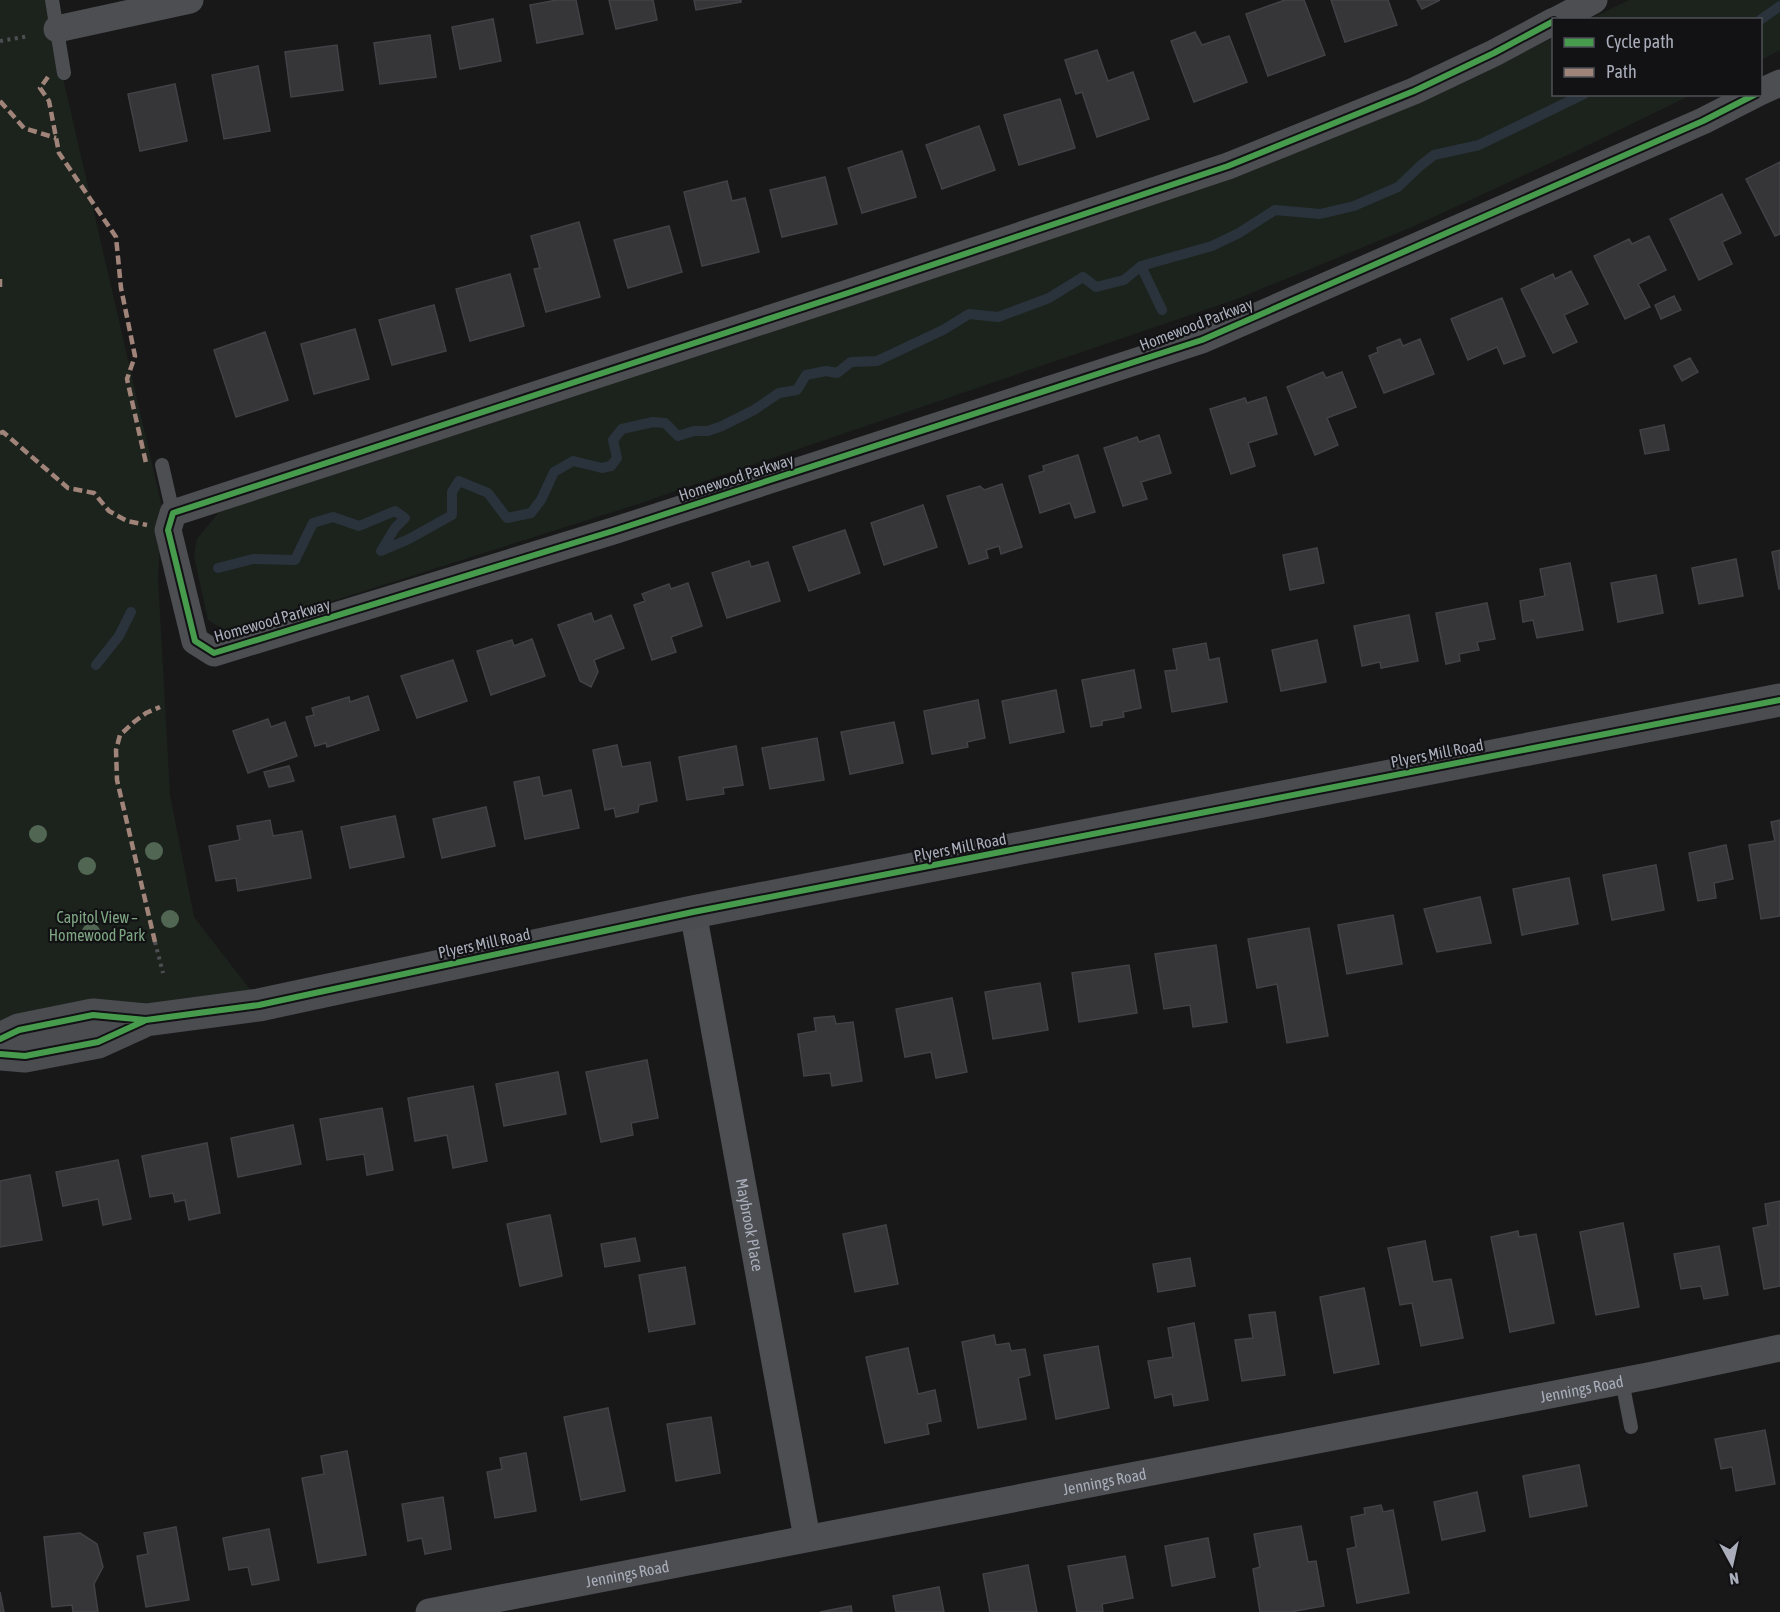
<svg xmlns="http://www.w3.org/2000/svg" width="1780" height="1612" font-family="'Asap Condensed',sans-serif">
  <rect width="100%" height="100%" fill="#181819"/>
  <path fill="#1c231d" d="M0,0H45L162,507L158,578L170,795L194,917L255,996L0,1047Z
    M1629,0H1780V50L1761,60L1760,20L1590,19Z
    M1553,38L1554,94L1691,95L1572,153L1412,227L1237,299L635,505L241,630L223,629L208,620L194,556L197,539L219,512L1115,217L1374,121Z"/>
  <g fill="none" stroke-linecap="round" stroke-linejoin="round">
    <path stroke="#2a333c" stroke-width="10" d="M1760,20L1780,6
      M1141,266L1162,310
      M218,568L253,559L295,560L313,523L333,517L359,526L395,511L405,518L395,528L381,551L409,539L452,515V492L459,481L488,493L507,518L531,513L541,500L554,472L573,461L602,468L611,466L617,458L613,440L622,429L653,422L665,423L678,436L694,431H708L722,426L754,410L779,393L797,390L806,375L826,371L837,373L851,362L877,361L943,330L969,314L998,317L1049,298L1083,277L1096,287L1124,280L1141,266L1212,246L1239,233L1275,210L1320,214L1354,206L1398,187L1420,166L1434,155L1479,145L1584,94
      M96,665L119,636L131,612"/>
  </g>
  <path fill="#363638" stroke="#414245" stroke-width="1.5" d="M557,0H576L583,34L537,43L530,5Z
    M609,0H653L657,20L616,29Z
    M694,0H741V2L696,10Z
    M1285,0H1304L1325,55L1268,76L1246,14Z
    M1331,0H1388L1397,25L1345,42Z
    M1417,0H1440L1422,9Z
    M493,19L501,61L460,69L452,27Z
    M1195,32L1202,45L1229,36L1247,82L1194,102L1171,41Z
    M430,35L436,77L380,84L374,43Z
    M337,45L343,90L291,97L285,52Z
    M1097,50L1108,81L1133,72L1149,119L1097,137L1082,92L1076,94L1065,60Z
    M258,66L270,131L224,139L212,75Z
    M175,84L187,141L140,151L128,94Z
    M1060,99L1075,148L1019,165L1004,115Z
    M979,126L995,170L942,189L926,145Z
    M902,151L916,197L862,213L848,168Z
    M1780,162V234L1775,236L1746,179Z
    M825,177L837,224L782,237L770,190Z
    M727,181L732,201L745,198L759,252L702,266L684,192Z
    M1722,194L1741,233L1722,242L1732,264L1699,280L1670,219Z
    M579,222L600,297L546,312L534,269L540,268L531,236Z
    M669,226L682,272L628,288L614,240Z
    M1649,236L1666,270L1638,284L1650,307L1625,319L1594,256L1629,239L1632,244Z
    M1571,271L1588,304L1564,315L1577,342L1553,353L1521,289L1553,274L1555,279Z
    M510,274L524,326L470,341L456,289Z
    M1674,296L1681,310L1661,319L1655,305Z
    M1502,298L1525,356L1504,364L1497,347L1468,360L1451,319Z
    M434,305L446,351L392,365L379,320Z
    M355,329L369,379L314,394L301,344Z
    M265,332L288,400L236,417L214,350Z
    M1400,339L1403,346L1420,339L1434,374L1384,393L1369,356L1378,352L1377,348Z
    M1690,358L1698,372L1682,381L1674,366Z
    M1323,372L1326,378L1342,372L1356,407L1327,418L1338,445L1315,455L1287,387Z
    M1266,397L1277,434L1248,443L1255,466L1231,474L1210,409L1245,398L1247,403Z
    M1664,425L1669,450L1645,454L1640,430Z
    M1159,435L1171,473L1141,482L1147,499L1123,506L1104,448L1137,437L1139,442Z
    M1078,455L1095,512L1075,518L1070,503L1040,513L1029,476L1044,471L1043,466Z
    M1002,484L1022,547L1001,554L999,546L986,550L988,558L969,564L947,496L980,486L984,490Z
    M923,505L937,547L884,565L871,523Z
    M845,530L860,573L809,591L793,547Z
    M1317,548L1324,583L1290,590L1283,555Z
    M1780,550V589H1779L1772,552Z
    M1736,559L1743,596L1699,604L1692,568Z
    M749,561L751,567L768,562L780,601L727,618L712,573Z
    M1570,563L1583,630L1537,638L1533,620L1523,622L1520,601L1545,596L1540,569Z
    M1656,575L1663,613L1618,622L1611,583Z
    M688,583L702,626L671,637L676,652L652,660L634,605L645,601L642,594L669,584L671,589Z
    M1487,603L1495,639L1477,642L1479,650L1459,654L1460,661L1446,664L1436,613Z
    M591,613L594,622L611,615L624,648L594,660L598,672L591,687L580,681L558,625Z
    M1409,615L1418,661L1381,668L1380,662L1362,666L1354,626Z
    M532,639L545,676L491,695L477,651L512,640L514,646Z
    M1317,640L1326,682L1281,691L1272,650Z
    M1206,643L1209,660L1219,658L1227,702L1172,712L1165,671L1177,670L1173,649Z
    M453,660L467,701L417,718L401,676Z
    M1134,670L1141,708L1123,712L1124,717L1102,721V725L1091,727L1082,680Z
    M1056,690L1064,732L1010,743L1002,701Z
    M368,696L379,730L327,747L326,743L315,746L306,717L314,715L312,708L349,697L350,702Z
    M978,700L985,738L967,742L968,747L932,754L924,711Z
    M268,719L271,727L285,722L297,756L248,773L233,731Z
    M894,722L903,763L850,774L841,732Z
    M817,738L824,780L770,789L762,748Z
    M617,745L622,767L650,762L657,801L639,805L638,812L616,817L614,808L605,810L593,750Z
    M736,746L743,785L723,788L724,794L687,800L679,757Z
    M289,766L294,781L269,787L264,772Z
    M539,777L543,796L571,790L579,828L525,839L514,782Z
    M486,807L495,846L442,858L433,819Z
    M395,816L404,857L350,868L341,827Z
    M270,820L273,836L302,831L311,878L238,891L236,878L216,881L209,846L240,840L237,826Z
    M1780,820V916L1761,919L1749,845L1775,841L1771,822Z
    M1726,845L1733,879L1714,883L1716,898L1698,901L1689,853Z
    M1656,865L1664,910L1612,920L1603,875Z
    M1569,878L1578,924L1522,935L1513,889Z
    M1480,897L1491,943L1437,952L1424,909Z
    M1393,915L1402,964L1347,974L1338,925Z
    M1309,928L1328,1036L1287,1043L1277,984L1257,988L1248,939Z
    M1216,945L1227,1022L1193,1027L1190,1005L1164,1009L1155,954Z
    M1129,965L1137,1013L1079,1022L1072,973Z
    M1040,983L1048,1030L993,1039L985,992Z
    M952,998L967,1072L936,1078L931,1052L905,1057L896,1009Z
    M834,1016L836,1024L853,1022L862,1081L832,1086L830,1073L804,1076L798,1034L816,1031L814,1018Z
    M647,1060L658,1118L631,1123L633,1135L601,1142L586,1072Z
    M558,1072L566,1114L504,1126L496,1084Z
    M473,1086L487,1161L453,1168L447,1135L415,1141L408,1098Z
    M382,1108L393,1170L367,1175L364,1154L327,1160L320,1119Z
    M293,1125L301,1164L238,1177L231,1138Z
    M207,1143L220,1213L189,1220L185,1200L175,1202L173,1193L150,1197L142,1156Z
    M118,1160L131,1219L103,1225L98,1199L63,1206L56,1172Z
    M30,1175L42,1240L0,1247V1181Z
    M1780,1201V1286L1764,1289L1753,1228L1768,1225L1765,1204Z
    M550,1215L562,1276L520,1286L507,1224Z
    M1623,1223L1639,1307L1596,1315L1580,1232Z
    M886,1225L898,1284L855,1292L843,1234Z
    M1518,1231L1519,1237L1536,1234L1554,1323L1510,1332L1491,1237Z
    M635,1238L640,1261L605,1267L601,1244Z
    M1425,1241L1433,1282L1451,1279L1463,1338L1421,1346L1412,1303L1400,1305L1388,1248Z
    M1719,1246L1728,1295L1704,1299L1701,1286L1681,1289L1674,1254Z
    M1190,1258L1195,1286L1158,1292L1153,1264Z
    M685,1267L695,1324L649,1332L639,1275Z
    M1364,1288L1379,1364L1334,1373L1320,1297Z
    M1275,1312L1285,1375L1242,1381L1235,1340L1253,1338L1249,1315Z
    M1194,1323L1208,1400L1174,1406L1172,1394L1155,1398L1148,1361L1173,1357L1168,1328Z
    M994,1335L996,1345L1009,1343L1011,1351L1025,1349L1030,1375L1018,1378L1026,1419L978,1428L962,1342Z
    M1098,1346L1109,1408L1056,1419L1044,1355Z
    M908,1348L918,1394L935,1390L941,1421L927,1424L929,1434L885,1443L866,1357Z
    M608,1408L625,1491L581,1500L564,1417Z
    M711,1417L720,1473L676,1481L667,1424Z
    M1765,1430L1775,1484L1736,1491L1732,1467L1721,1469L1715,1439Z
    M347,1451L366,1555L318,1563L302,1478L324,1474L321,1456Z
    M526,1453L536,1511L495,1518L487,1472L502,1469L500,1458Z
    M1579,1465L1587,1506L1530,1517L1523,1476Z
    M1477,1492L1485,1531L1442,1540L1434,1502Z
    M443,1497L451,1549L425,1554L422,1538L408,1541L402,1504Z
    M1381,1505L1383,1512L1393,1510L1409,1593L1357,1603L1347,1549L1356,1547L1351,1517L1365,1514L1364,1508Z
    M1301,1526L1308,1562L1316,1561L1324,1606L1290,1612H1260L1253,1569L1260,1567L1254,1534Z
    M176,1527L189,1600L146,1607L137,1556L148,1554L144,1533Z
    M269,1529L279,1580L252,1585L248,1567L229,1570L223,1538Z
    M80,1533L97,1544L103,1567L94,1584L98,1612H73L72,1605L52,1607L44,1537Z
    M1208,1538L1215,1577L1172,1586L1165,1546Z
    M1125,1556L1133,1598L1102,1604L1103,1612H1077L1068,1566Z
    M1028,1565L1037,1612H990L983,1574Z
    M939,1587L944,1612H896L893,1596Z
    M0,1592L4,1612H0Z
    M851,1606L852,1612H820Z"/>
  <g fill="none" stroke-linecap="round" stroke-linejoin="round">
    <path stroke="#4e4f53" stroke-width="4" stroke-dasharray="3 4.5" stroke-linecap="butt" d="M0,41L29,36
      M155,942L163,973"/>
    <path stroke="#4c4e52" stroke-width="14" d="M52,0L64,73
      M162,465L173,513
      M1622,1381L1631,1427"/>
    <g stroke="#4c4e52" stroke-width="27">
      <path d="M1557,20L1594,0"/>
      <path d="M1554,21L1494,53L1414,91L1228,166L848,293L173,513L168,530L195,641L214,653L613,531L1202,340L1703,121L1756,94"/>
      <path d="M57,29L190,0"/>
      <path d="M1760,92L1780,83"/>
      <path id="s1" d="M693,912L807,1538"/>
      <path id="s2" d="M429,1612L1653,1375L1780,1348"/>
    </g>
    <path stroke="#4b4c50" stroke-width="33" d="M0,1039L19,1030L93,1015L146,1020L259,1005L693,912L1780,700
      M0,1054L25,1056L98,1042L142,1022"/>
    <path stroke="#a18479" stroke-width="4.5" stroke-dasharray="9 4.5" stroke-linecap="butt" d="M48,77L40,88L49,101L59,153L116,237L121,288L135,356L127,379L146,463
      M0,101L24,128L56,138
      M0,279V287
      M0,433L3,432L68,488L94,493L109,511L127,521L147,525
      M155,942L117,780L116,750L120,735L134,722L146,713L160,707"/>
    <g stroke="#121215" stroke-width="10">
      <path id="cycleway" d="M1554,21L1494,53L1414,91L1228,166L848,293L173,513L168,530L195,641L214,653L613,531L1202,340L1703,121L1756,94
        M0,1039L19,1030L93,1015L146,1020L259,1005L693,912L1780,700
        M0,1054L25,1056L98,1042L144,1021"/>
    </g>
    <use href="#cycleway" stroke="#469c4c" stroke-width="6"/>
  </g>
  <g fill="#516653">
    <circle cx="38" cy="834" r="9"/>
    <circle cx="154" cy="851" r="9"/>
    <circle cx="87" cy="866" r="9"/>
    <circle cx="170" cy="919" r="9"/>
    <circle cx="91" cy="932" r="9"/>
  </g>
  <g text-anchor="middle" stroke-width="4.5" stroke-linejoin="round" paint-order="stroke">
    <g font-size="16" fill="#a9aeba" stroke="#121215">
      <text transform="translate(1196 324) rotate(-21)" y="6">Homewood Parkway</text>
      <text transform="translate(736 477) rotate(-18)" y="6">Homewood Parkway</text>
      <text transform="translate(272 620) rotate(-16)" y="6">Homewood Parkway</text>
      <text transform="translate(1437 753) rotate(-11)" y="6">Plyers Mill Road</text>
      <text transform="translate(960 847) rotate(-11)" y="6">Plyers Mill Road</text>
      <text transform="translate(484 943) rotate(-12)" y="6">Plyers Mill Road</text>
      <text dy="6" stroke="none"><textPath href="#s1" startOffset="318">Maybrook Place</textPath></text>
      <text dy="6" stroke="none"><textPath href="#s2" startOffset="1174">Jennings Road</textPath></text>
      <text dy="6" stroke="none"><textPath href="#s2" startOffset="688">Jennings Road</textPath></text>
      <text dy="6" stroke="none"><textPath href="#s2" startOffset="202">Jennings Road</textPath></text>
    </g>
    <g font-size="16" fill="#7fa683" stroke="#121215">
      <text x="97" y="923">Capitol View –<tspan x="97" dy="18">Homewood Park</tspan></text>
    </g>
  </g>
  <rect x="1552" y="18" width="210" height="78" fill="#121215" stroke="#4e5057" stroke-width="1.5"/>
  <rect x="1564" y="38" width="30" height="9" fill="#469c4c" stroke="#4e5057" stroke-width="1.5"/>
  <text x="1606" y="48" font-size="18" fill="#a9aeba">Cycle path</text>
  <rect x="1564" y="68" width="30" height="9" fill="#a18479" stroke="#4e5057" stroke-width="1.5"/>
  <text x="1606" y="78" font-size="18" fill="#a9aeba">Path</text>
  <g transform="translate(1732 1564) rotate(172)" stroke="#121215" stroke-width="4.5" paint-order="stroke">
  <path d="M0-4.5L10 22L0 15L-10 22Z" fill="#a9aeba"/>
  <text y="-9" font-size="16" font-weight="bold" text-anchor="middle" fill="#a9aeba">N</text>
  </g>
</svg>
